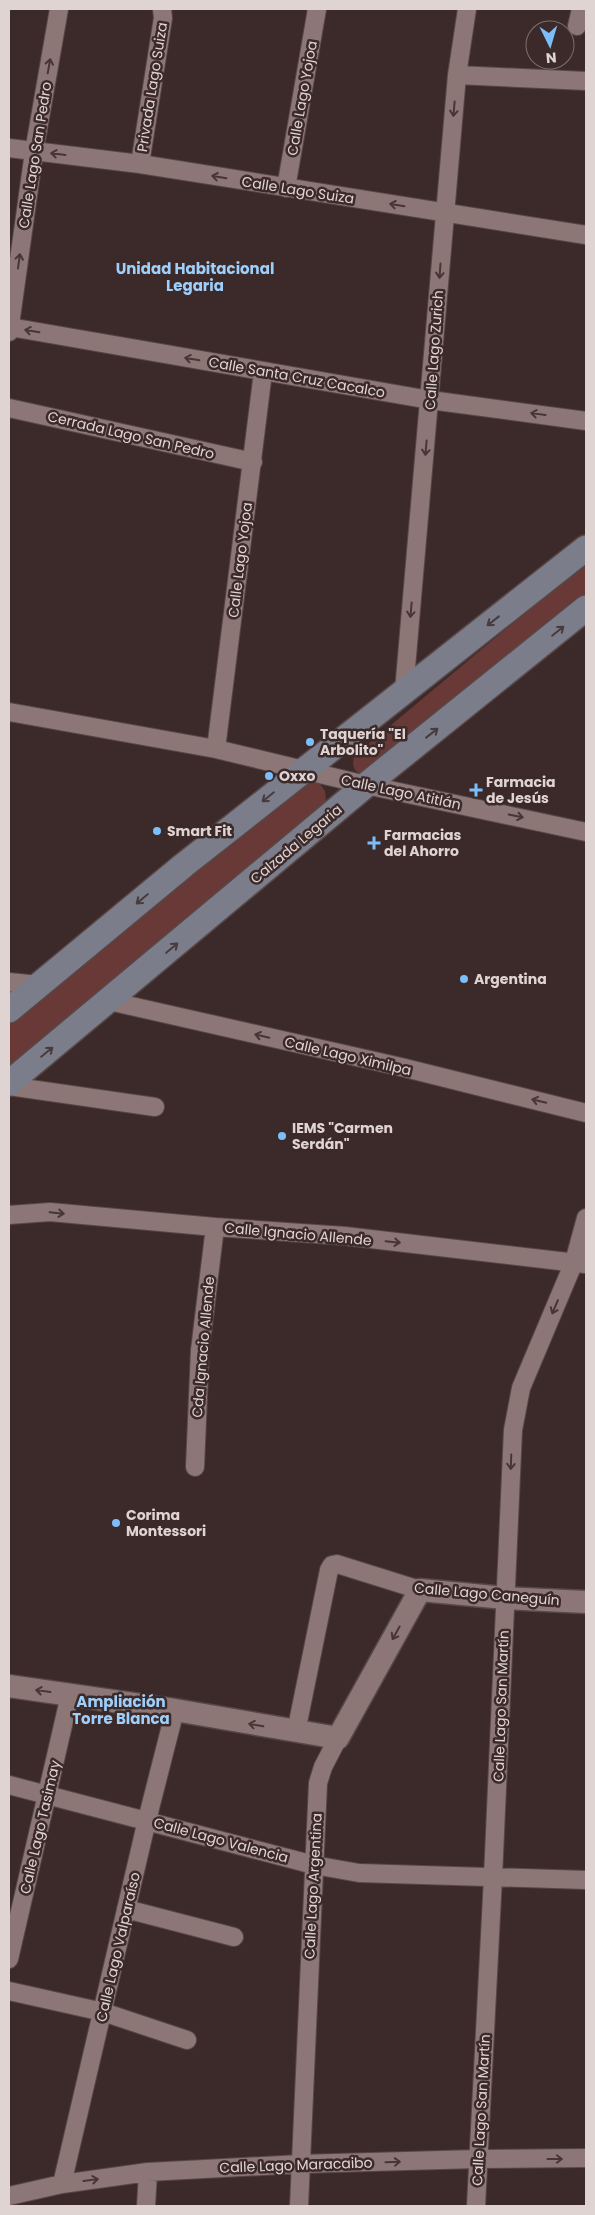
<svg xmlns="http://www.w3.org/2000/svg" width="595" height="2215" font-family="Poppins,sans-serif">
  <rect width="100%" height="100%" fill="#3b2a29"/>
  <path fill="#683937" d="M586,562V599L365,774C353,773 352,766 354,756Z
    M313,781L320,784L325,791L326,801L314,813L9,1068V1025L305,782Z"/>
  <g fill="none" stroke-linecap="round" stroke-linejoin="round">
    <g stroke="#574847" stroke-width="20">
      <path id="minor" d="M577,26L581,9
        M457,75L586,81
        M9,148L140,164L586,235
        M140,164L163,18L162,9
        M286,188L317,9
        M10,327L430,400L586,421
        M9,332L34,152L59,9
        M9,408L253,462
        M404,691L457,75L467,9
        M9,712L216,749L366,785L586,832
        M216,749L263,372
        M9,982L39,985
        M109,1001L401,1067L586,1113
        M9,1086L155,1107
        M9,1215L50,1212L215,1227L345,1236L585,1264
        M195,1467L200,1350L215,1227
        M296,1732L329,1570L332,1565L337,1564L420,1590
        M9,1785L314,1865L359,1873L586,1880
        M126,1909L234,1937
        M9,1959L70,1695
        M9,1991L103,2012L187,2040
        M62,2184L147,1820L175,1710
        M9,2196L62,2184L148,2172L300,2164L477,2159L586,2158
        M146,2206L148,2172
        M299,2206L318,1783L323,1767L338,1738
        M476,2206L493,1877L513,1430L521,1388L574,1262L586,1218"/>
    </g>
    <g stroke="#574847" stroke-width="25">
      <path id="tertiary" d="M9,1686L175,1710L338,1738L420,1590L505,1598L586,1602"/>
    </g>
    <g stroke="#574847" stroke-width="28">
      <path id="secondary" d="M9,1010L184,865L586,548
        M9,1083L366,785L586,608"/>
    </g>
    <use href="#minor" stroke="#8c7776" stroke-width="18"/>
    <use href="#tertiary" stroke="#8c7776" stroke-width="22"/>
    <use href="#secondary" stroke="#7b7d8a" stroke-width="25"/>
  </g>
  <defs><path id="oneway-shaft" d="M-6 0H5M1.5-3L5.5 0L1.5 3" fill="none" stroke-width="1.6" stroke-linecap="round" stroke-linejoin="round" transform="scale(1.25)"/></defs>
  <g stroke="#473635">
    <use href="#oneway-shaft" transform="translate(49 66) rotate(-80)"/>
    <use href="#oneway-shaft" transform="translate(454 109) rotate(95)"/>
    <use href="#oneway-shaft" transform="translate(58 154) rotate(-173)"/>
    <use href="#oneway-shaft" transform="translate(219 177) rotate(-171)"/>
    <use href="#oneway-shaft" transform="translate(397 205) rotate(-171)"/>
    <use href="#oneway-shaft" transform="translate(19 261) rotate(-82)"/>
    <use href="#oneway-shaft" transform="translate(440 271) rotate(94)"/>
    <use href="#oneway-shaft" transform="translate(32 331) rotate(-170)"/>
    <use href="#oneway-shaft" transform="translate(192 359) rotate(-170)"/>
    <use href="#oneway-shaft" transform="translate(538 414) rotate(-172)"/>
    <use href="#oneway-shaft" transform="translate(426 448) rotate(95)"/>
    <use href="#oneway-shaft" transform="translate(411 610) rotate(95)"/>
    <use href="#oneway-shaft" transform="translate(516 816) rotate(12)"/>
    <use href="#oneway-shaft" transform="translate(262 1036) rotate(-167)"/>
    <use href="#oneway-shaft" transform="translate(539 1101) rotate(-166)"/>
    <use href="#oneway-shaft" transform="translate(57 1213) rotate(6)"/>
    <use href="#oneway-shaft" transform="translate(393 1242) rotate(6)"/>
    <use href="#oneway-shaft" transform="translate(555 1307) rotate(113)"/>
    <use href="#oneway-shaft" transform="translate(511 1462) rotate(92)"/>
    <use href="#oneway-shaft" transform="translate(396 1633) rotate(119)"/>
    <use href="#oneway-shaft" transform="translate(43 1691) rotate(-172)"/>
    <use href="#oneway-shaft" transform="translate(256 1725) rotate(-170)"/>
    <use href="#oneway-shaft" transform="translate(555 2159)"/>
    <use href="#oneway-shaft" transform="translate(393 2162) rotate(-2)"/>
    <use href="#oneway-shaft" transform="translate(91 2180) rotate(-8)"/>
  </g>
  <g stroke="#483b3c">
    <use href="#oneway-shaft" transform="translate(493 621) rotate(142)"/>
    <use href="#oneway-shaft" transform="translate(558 631) rotate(-39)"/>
    <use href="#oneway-shaft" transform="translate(432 733) rotate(-38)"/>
    <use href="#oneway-shaft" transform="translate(268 797) rotate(141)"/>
    <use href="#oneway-shaft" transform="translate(142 899) rotate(140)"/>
    <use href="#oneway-shaft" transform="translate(172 948) rotate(-40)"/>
    <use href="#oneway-shaft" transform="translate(47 1052) rotate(-39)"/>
  </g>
  <g fill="#7cbef9" stroke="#3b2a29" stroke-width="2">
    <circle cx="310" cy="742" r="5"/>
    <circle cx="269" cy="776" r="5"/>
    <path d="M473.5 782.5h5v5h5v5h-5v5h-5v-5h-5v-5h5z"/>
    <circle cx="157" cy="831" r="5"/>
    <path d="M371.5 835.5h5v5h5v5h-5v5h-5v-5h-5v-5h5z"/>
    <circle cx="464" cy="979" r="5"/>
    <circle cx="282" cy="1136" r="5"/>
    <circle cx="116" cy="1523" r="5"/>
  </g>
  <g text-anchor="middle" stroke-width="5" stroke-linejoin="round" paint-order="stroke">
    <g font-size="14" fill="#e0d4d3" stroke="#3b2a29">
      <text transform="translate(152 87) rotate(-81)" y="5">Privada Lago Suiza</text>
      <text transform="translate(302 98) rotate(-80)" y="5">Calle Lago Yojoa</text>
      <text transform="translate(35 155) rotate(-81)" y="5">Calle Lago San Pedro</text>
      <text transform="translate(298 190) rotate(9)" y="5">Calle Lago Suiza</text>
      <text transform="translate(434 350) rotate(-86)" y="5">Calle Lago Zurich</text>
      <text transform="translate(297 377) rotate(10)" y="5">Calle Santa Cruz Cacalco</text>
      <text transform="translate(131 435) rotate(13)" y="5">Cerrada Lago San Pedro</text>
      <text transform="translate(240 560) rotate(-83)" y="5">Calle Lago Yojoa</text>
      <text transform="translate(401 792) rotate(12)" y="5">Calle Lago Atitlán</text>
      <text transform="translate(296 844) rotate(-40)" y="5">Calzada Legaria</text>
      <text transform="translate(348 1056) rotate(13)" y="5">Calle Lago Ximilpa</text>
      <text transform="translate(298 1234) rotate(5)" y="5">Calle Ignacio Allende</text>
      <text transform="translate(203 1347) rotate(-85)" y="5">Cda Ignacio Allende</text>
      <text transform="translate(487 1594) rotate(5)" y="5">Calle Lago Caneguín</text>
      <text transform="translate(501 1706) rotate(-88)" y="5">Calle Lago San Martín</text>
      <text transform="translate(40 1827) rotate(-77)" y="5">Calle Lago Tasimay</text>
      <text transform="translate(221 1840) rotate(15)" y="5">Calle Lago Valencia</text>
      <text transform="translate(313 1886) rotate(-87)" y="5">Calle Lago Argentina</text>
      <text transform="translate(118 1947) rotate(-77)" y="5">Calle Lago Valparaíso</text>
      <text transform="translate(481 2110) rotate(-87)" y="5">Calle Lago San Martín</text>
      <text transform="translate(296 2165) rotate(-2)" y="5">Calle Lago Maracaibo</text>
    </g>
    <g font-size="14" font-weight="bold" fill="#e0d4d3" stroke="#3b2a29" text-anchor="start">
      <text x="320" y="739">Taquería "El<tspan x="320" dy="16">Arbolito"</tspan></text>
      <text x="279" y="781">Oxxo</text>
      <text x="486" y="787">Farmacia<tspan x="486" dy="16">de Jesús</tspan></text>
      <text x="167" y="836">Smart Fit</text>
      <text x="384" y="840">Farmacias<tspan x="384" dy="16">del Ahorro</tspan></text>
      <text x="474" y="984">Argentina</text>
      <text x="292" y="1133">IEMS "Carmen<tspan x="292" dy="16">Serdán"</tspan></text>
      <text x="126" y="1520">Corima<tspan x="126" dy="16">Montessori</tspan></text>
    </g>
    <g font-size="15" font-weight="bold" fill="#9ecffb" stroke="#3b2a29">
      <text x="195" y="274">Unidad Habitacional<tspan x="195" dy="17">Legaria</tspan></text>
      <text x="121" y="1707">Ampliación<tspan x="121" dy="17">Torre Blanca</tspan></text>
    </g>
  </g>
  <rect width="595" height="2215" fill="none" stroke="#e0d4d3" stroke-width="20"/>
  <g transform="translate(550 45) rotate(175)"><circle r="24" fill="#3b2a29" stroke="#7d6e6d"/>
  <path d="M0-4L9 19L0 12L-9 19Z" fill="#7cbef9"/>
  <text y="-8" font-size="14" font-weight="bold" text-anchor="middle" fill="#e0d4d3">N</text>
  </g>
</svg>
